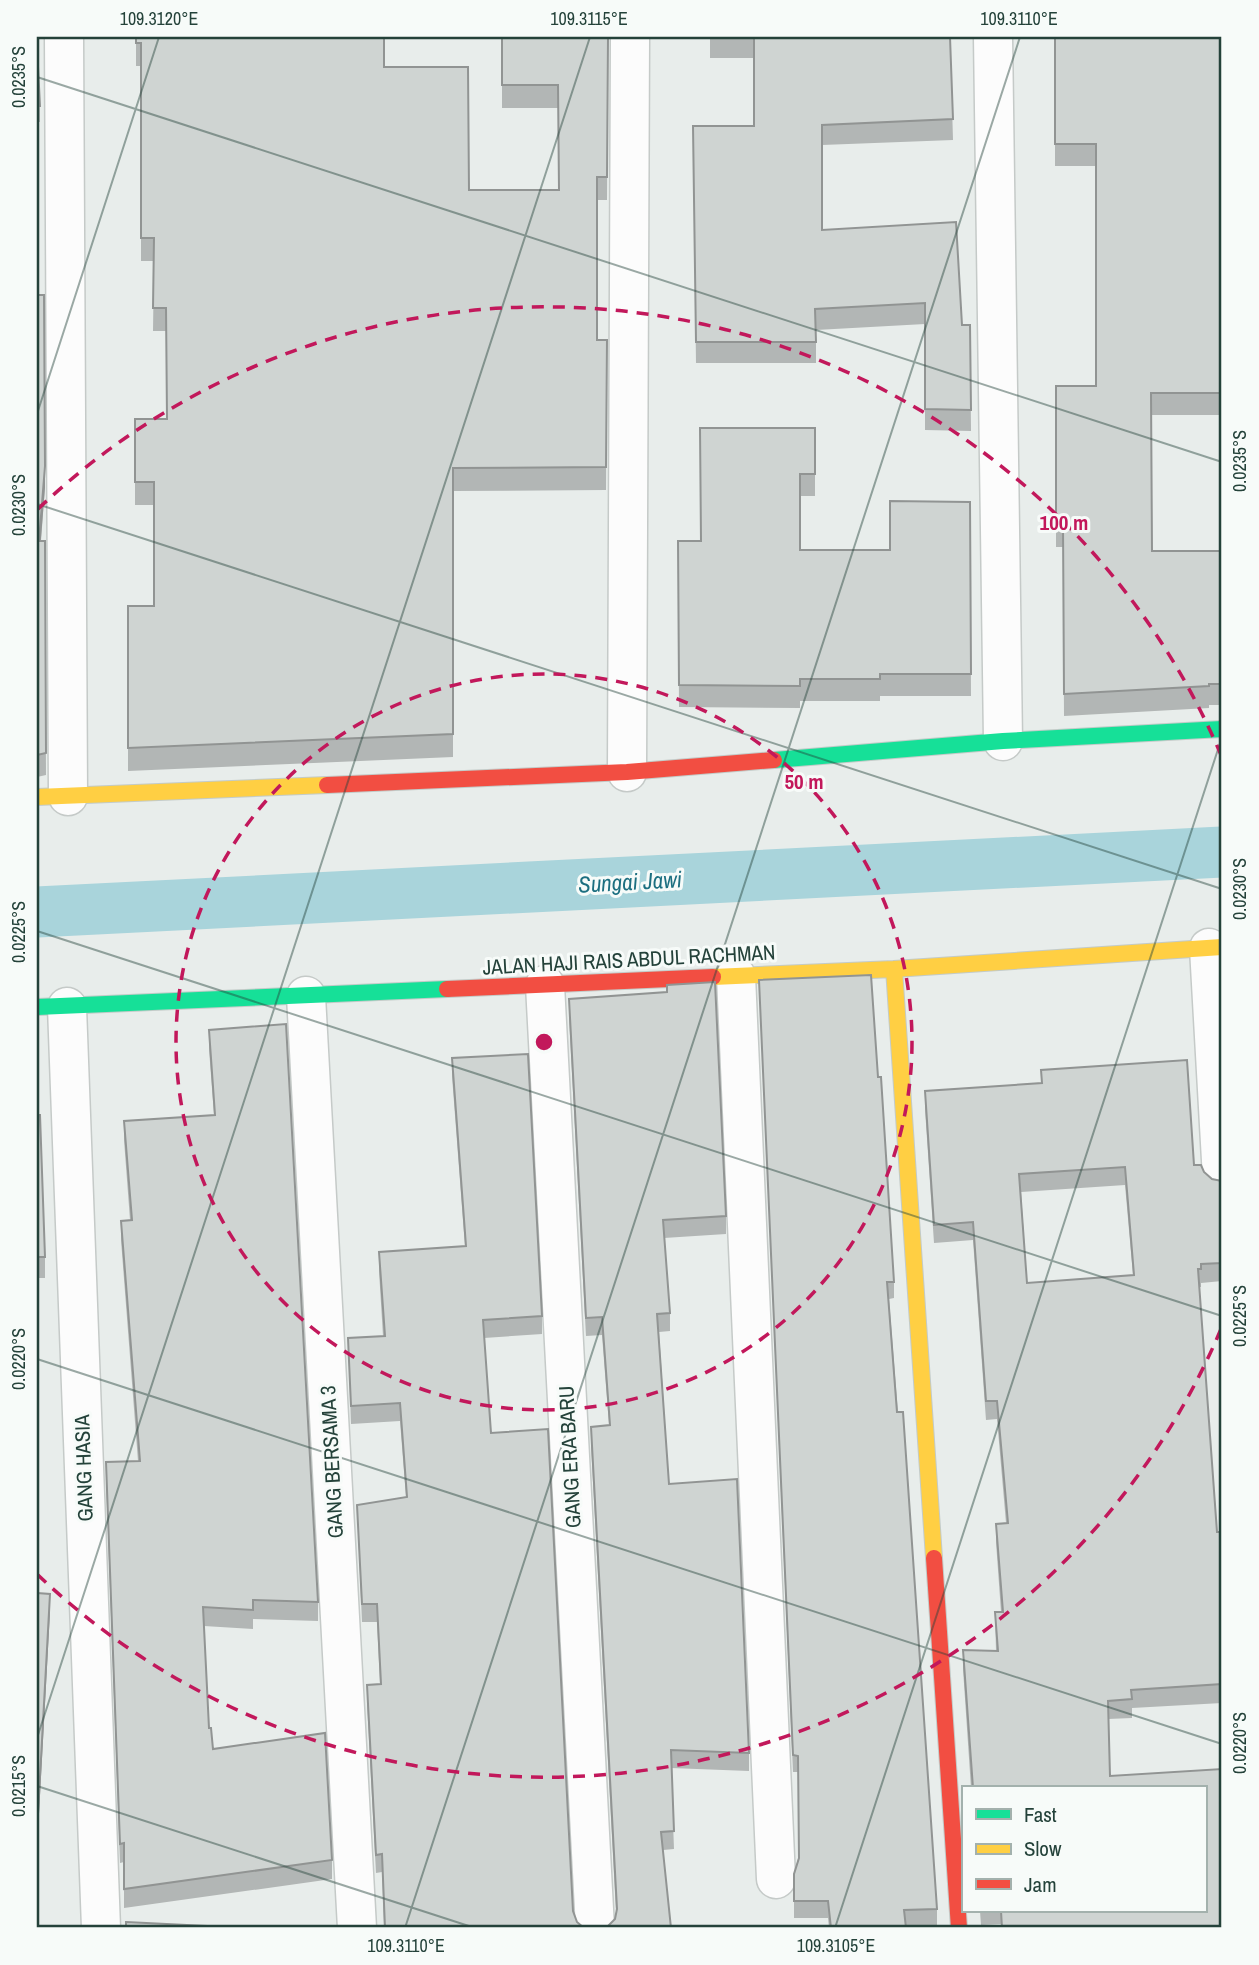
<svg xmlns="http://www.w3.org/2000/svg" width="1259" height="1965" font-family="'Archivo Narrow',sans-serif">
  <rect width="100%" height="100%" fill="#e8edeb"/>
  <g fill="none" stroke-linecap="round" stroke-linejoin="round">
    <path stroke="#a9d4db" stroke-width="51" d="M37,912L1222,852"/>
    <g stroke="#c5cac8" stroke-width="41">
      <path id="street" d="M64,37L68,796
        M993,37L1003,741
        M627,772L630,37
        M1209,948L1222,1178
        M736,976L776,1879
        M545,985L595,1928
        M306,996L357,1928
        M67,1007L101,1928"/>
    </g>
    <g stroke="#c3cbc8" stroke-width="18">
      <path id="fast" d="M774,760L1003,741L1222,729
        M37,1007L447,989"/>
    </g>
    <g stroke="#c3cbc8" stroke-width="18">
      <path id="slow" d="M37,797L327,785
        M894,969L934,1558
        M713,977L894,969L1222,947"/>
    </g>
    <g stroke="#c3cbc8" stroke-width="18">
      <path id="jam" d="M327,785L627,772L774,760
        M447,989L713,977
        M934,1558L959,1928"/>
    </g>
    <use href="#street" stroke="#fcfcfc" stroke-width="38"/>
    <use href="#fast" stroke="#16e098" stroke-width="16"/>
    <use href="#slow" stroke="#ffcf43" stroke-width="16"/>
    <use href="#jam" stroke="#f24e42" stroke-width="16"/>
  </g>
  <path fill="#b2b6b5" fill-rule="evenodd" d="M136,37L384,67L469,190H559L558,108H502V37H608L607,200H597V340H607L606,490L453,491V757L128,771V606H154V505H135V419H167L166,331H153L154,261H141V66H136Z
    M710,37H950L953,140L822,145V230L962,325H970L971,431L925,430V324L816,330V363H696L693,126H754V58H710Z
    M1055,37L1222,38V415H1151L1152,551H1222V705H1209V708L1064,716L1063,547H1056V386H1096V166H1055Z
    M37,47L40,106V122H37Z
    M37,295L45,487L41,541H45L46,775L37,777Z
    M815,428V496H800V550H890L970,502L971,696H880V701H800V708L679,707L678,541H701Z
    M759,980L894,1282V1298L889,1299L937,1909V1926L906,1927V1928H829L828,1918H794V1874L798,1859V1772H793Z
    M569,999L726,1216V1234L664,1238L670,1313V1331L659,1332L669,1484L749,1753V1771L671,1768L674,1849L663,1850L671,1928H607L615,1919L616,1912L591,1445V1427L609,1425L602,1335L586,1336L569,1017Z
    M209,1030L318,1602V1621L253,1619V1629L204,1626L209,1728L213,1749L332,1860V1879L124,1908V1862L120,1863L106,1481V1462L138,1461L121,1240V1221L130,1220L124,1140V1121L214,1115L209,1049Z
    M452,1058L542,1316V1334L484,1338L491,1433L573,1911L577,1922L584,1928H384L382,1872L376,1873L367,1703V1685L380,1684L377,1622H362L357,1505L406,1497L400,1421L351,1424L348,1338L383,1336L379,1271V1252L465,1247L452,1076Z
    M1187,1060L1194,1165H1201L1204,1172L1212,1179L1222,1181V1281L1201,1283V1287H1199L1217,1532H1221L1222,1543V1703L1132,1708V1718L1108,1719L1110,1776L1222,1769V1928H1001V1924L981,1925L980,1911H1205V1788H971L963,1669V1650L996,1651L995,1612H1001L996,1542V1524L1006,1523L997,1419L986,1420L973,1240L934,1243L925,1109V1091L1041,1083V1070ZM1125,1185L1133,1275L1027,1283L1021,1192Z
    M37,1115L45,1257V1278H37Z"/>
  <path fill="#919493" d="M45,466V487L39,563V541Z
    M50,1594V1612L37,1850V1832Z"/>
  <path fill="#cfd4d2" stroke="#919493" stroke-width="2" fill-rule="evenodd" d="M136,37H384V67H468L469,190H559L558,85H502V37H608L607,177H597V340H607L606,467L453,468V734L128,748V606H154V482H135V419H167L166,308H153L154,238H141V43H136Z
    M710,37H950L953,119L822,125V230L956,222L962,325H970L971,410L925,409V303L815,309L816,342H696L693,126H754V37Z
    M1055,37L1222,38V393H1151L1152,551H1222V684H1209V686L1064,694L1063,525H1056V386H1096V144H1055Z
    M37,47L40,106H37Z
    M37,295H44L45,466L39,541H45L46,753L37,755Z
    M700,428H815V474H800V550H890V501L970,502L971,674H880V679H800V686L679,685L678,541H701Z
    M871,975L878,1077H881L894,1282H887L897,1412H903L937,1909L904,1910L906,1928H831L828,1901H794V1874L799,1858L798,1756L793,1755L759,980Z
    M715,982L726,1216L663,1220L670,1313L657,1314L669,1484L737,1479L749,1753L671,1750L674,1831L661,1832L671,1928H606L615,1919L617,1909L591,1427L610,1425L602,1317L586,1318L569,999L667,992V985Z
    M286,1024L318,1602L253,1600V1610L203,1607L209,1728H211L213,1749L325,1733L332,1860L124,1889V1843L120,1844L106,1462L140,1461L121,1221L132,1220L124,1121L215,1115L209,1030Z
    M528,1054L542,1316L483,1320L491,1433L548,1429L573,1911L577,1922L584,1928H385L382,1854L376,1855L367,1685L381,1684L377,1604H362L357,1505L407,1497L400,1403L351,1406L348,1338L385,1336L379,1252L466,1246L452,1058Z
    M1187,1060L1194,1165H1201L1204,1172L1212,1179L1222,1181V1263L1201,1264V1269H1198L1217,1532H1221L1222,1543V1684L1131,1690L1132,1699L1108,1701L1110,1776L1222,1769V1928H1002L1001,1911H1205V1788H973L963,1650L998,1651L995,1612H1003L996,1524L1008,1523L997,1401H986L973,1222L934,1225L925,1091L1042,1083L1041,1070ZM1125,1167L1134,1275L1027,1283L1019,1174Z
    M37,1115H40L45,1257H37Z
    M37,1593L50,1594L37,1832Z
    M126,1922L248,1928H126Z"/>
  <path fill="none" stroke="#24423a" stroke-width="2" stroke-opacity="0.45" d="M37,77L1222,462M37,414L159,37M37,504L1222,889M37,931L1222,1316M37,1359L1222,1744M37,1738L590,37M37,1786L475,1928M405,1928L1020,37M835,1928L1222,737"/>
  <g fill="none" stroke="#c2185b" stroke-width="3.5" stroke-dasharray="12 9">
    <circle cx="544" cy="1042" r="368"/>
    <path d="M1221 1329A735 735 0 0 1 38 1575M38 509A735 735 0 0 1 1221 755"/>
  </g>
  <g text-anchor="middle" stroke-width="6" stroke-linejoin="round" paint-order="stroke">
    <g font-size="21" fill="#24423a" stroke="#f7fbf9">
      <text transform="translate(629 960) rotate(-3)" y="7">JALAN HAJI RAIS ABDUL RACHMAN</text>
      <text transform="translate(570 1457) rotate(-93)" y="7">GANG ERA BARU</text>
      <text transform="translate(332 1462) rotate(-93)" y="7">GANG BERSAMA 3</text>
      <text transform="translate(84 1468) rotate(-92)" y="7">GANG HASIA</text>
    </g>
    <g font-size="23" font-style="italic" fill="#1c6f80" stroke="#f7fbf9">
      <text transform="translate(630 882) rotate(-3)" y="8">Sungai Jawi</text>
    </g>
  </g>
  <circle cx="544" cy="1042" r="10" fill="#c2185b" stroke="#f7fbf9" stroke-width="3.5"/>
  <g font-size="21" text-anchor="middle" font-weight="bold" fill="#c2185b" stroke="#f7fbf9" stroke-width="6" stroke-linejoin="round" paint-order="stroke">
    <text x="1064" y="530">100 m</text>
    <text x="804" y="789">50 m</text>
  </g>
  <rect width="1259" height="1965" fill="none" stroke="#f7fbf9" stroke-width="77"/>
  <rect x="962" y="1786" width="245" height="126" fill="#f7fbf9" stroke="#a3b1ad" stroke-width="2"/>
  <rect x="976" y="1809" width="35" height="10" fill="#16e098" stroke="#a3b1ad" stroke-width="2"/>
  <text x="1024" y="1822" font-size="21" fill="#24423a">Fast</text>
  <rect x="976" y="1844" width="35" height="10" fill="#ffcf43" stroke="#a3b1ad" stroke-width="2"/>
  <text x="1024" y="1856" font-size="21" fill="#24423a">Slow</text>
  <rect x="976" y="1879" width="35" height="10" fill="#f24e42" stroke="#a3b1ad" stroke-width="2"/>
  <text x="1024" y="1892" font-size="21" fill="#24423a">Jam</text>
  <rect x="38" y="38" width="1182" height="1888" fill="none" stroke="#24423a" stroke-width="2.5"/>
  <g font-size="18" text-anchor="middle" fill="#24423a">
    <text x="159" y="25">109.3120°E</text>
    <text x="589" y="25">109.3115°E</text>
    <text x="1019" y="25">109.3110°E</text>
    <text transform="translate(19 77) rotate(-90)" y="6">0.0235°S</text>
    <text transform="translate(1240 461) rotate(-90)" y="6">0.0235°S</text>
    <text transform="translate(19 505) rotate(-90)" y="6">0.0230°S</text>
    <text transform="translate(1240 889) rotate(-90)" y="6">0.0230°S</text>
    <text transform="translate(19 932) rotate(-90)" y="6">0.0225°S</text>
    <text transform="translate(1240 1316) rotate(-90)" y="6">0.0225°S</text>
    <text transform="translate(19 1359) rotate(-90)" y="6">0.0220°S</text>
    <text transform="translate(1240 1743) rotate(-90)" y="6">0.0220°S</text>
    <text transform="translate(19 1786) rotate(-90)" y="6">0.0215°S</text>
    <text x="406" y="1952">109.3110°E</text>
    <text x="836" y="1952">109.3105°E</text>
  </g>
</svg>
